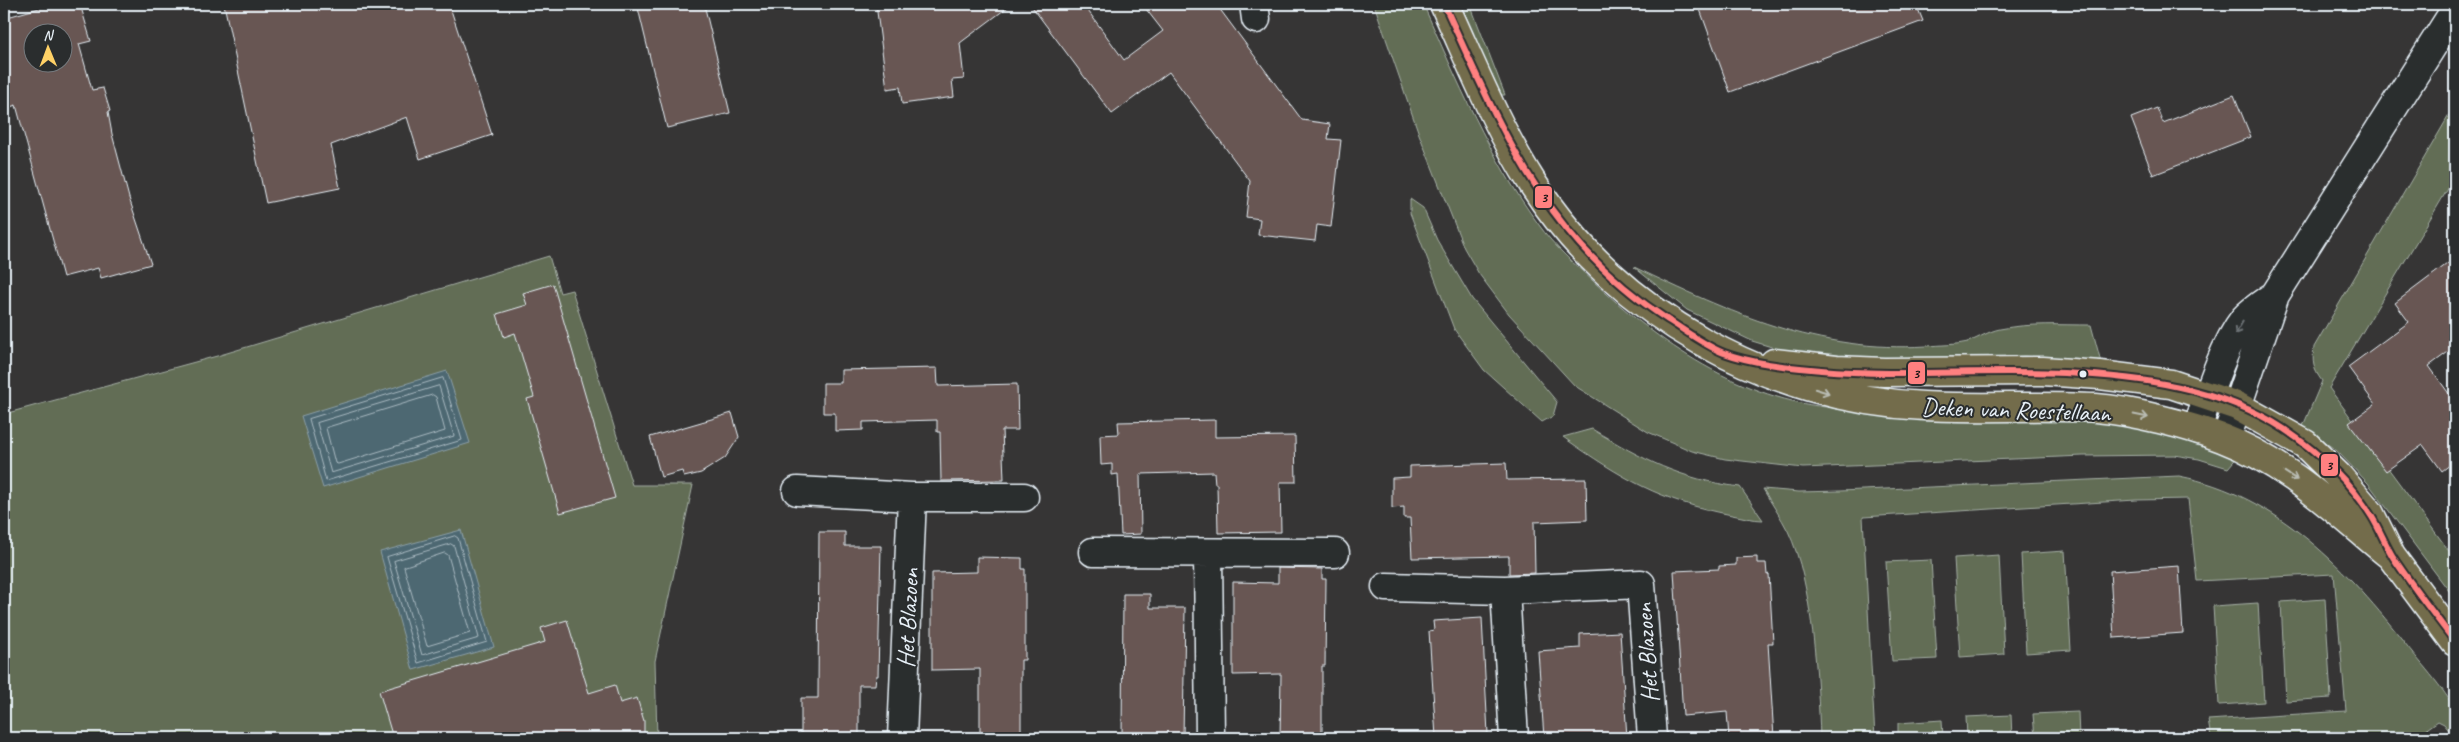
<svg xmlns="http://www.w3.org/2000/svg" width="2459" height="742" font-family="Caveat,sans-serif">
  <rect width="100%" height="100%" fill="#363535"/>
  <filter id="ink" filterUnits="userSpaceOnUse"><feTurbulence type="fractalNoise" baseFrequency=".02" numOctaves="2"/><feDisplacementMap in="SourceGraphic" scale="10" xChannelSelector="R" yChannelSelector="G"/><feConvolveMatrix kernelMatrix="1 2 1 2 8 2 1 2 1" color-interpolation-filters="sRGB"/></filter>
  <g filter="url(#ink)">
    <path fill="#626d54" stroke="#a5afa6" d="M1374,4H1423C1457,80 1489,157 1539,225C1554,246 1573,263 1592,280C1658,343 1742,401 1836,408C1897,412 1959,414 2020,415C2065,416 2113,413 2157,425C2185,433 2212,445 2239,455L2228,468L2199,459L2174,455L2083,456L1803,468L1725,459L1692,451L1648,432L1575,386L1509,314L1479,274L1464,248L1419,134Z
      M1461,4H1470L1505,95H1496Z
      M2455,105V177L2329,388L2455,559V599L2368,483L2337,451L2303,426L2322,381C2313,369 2312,362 2314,347Z
      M1410,199L1423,208L1437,240L1472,299L1557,402L1553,416L1542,422L1484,370L1454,329L1410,213Z
      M549,256L560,293L572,290L632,485H693L655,661L657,738H4V414L217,356Z
      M1634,267C1731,313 1817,353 1927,346C1940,345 1956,345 1968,342C1979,338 1989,331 2000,329C2030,323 2060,325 2091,325L2101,362L2024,356L1957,359L1854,358L1788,352L1752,341L1687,310Z
      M1592,429C1644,460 1679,479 1740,487L1763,520C1753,520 1743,517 1732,515C1660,501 1623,479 1563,437Z
      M2179,476C2278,495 2349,571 2408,647C2418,660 2453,699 2455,712C2457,720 2455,730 2455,738L2444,724L2438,721L2414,738H2211L2208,720L2346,711L2334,574L2197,581L2188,499L2136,500L1863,517L1875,738H1820C1818,680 1813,583 1788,531C1781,517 1771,503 1763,489L1799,492L1840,491Z
      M2065,551L2071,650L2026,653L2021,554Z
      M1999,555L2004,654L1960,657L1954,558Z
      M1931,560L1937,659L1892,661L1886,562Z
      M2325,599L2331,698L2286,701L2281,602Z
      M2258,603L2264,702L2219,705L2213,606Z
      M2078,712L2079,738H2035L2033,714Z
      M2011,715L2012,738H1967L1966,717Z
      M1942,720L1943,738H1898V723Z"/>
    <path fill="#4d6872" stroke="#8b9fa8" d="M447,371L470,443L323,488L301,416Z
      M461,530L494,647L413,670L380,552Z"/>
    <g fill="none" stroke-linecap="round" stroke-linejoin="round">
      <path stroke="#aabac2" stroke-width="1" d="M443,378L462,440L326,481L309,419Z
        M439,386L454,436L331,473L317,423Z
        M433,395L436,397L445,431L338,464L335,463L326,428Z
        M455,536L458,538L487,642L418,663L387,557Z
        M451,544L454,546L479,638L422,655L394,561Z
        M445,553L448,555L470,633L427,646L404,567Z"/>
    </g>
    <path fill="#685752" stroke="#e8f1f8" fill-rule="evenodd" d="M53,4H80L91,41L79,44L92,90L103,88L110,111L108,112L112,134L129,198L151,264L101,278L98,268L63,277L16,105L4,109V18ZM32,32H62V62H32Z
      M224,4H449L492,135L420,159L407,117L331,145L340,188L266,203Z
      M637,4H704L730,113L667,128Z
      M876,4H1012L960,43L964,79L952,80L954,97L902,104L900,87L887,89Z
      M1030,4H1083L1124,60L1163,31L1142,4H1216L1302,120L1330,124L1328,139L1341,140L1331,227L1317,225L1315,241L1258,235L1260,219L1246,217L1250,181L1169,72L1112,114Z
      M1698,4H1916L1923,21L1730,92Z
      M2234,95L2251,137L2153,175L2131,118L2157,108L2163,123Z
      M2455,258V347L2429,366L2455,402V461L2442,471L2423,445L2386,471L2349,423L2375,404L2348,367L2409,322L2395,303Z
      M553,284L615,498L560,513L527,399L534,397L515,333L504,337L497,314L527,305L523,293Z
      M937,368L938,386L1017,384L1018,430H1002L1004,480L941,481L940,432H937V420L863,422V430L835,431V413H823V383H841V370Z
      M732,413L739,437L725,458L701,473L684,477L682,471L661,477L650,437Z
      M1215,420V437L1295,436L1296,482H1280L1281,532L1218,533L1217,484H1215L1214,472L1140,474L1141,534L1121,535L1118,474L1112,475V464L1101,465L1100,435L1119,434L1118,422Z
      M1506,463L1507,480L1586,479L1587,520L1534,522L1535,573L1509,574V556L1412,558L1410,518H1404V507L1392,508V478L1410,477V466Z
      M819,532H845V546H881L878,676H876L875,685H859V738H801V698H818Z
      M977,557L1022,558V569H1025V660H1021V738H980V669L932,670V573L977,572Z
      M1757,557V563H1766L1767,575L1769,574L1773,643H1768L1774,738H1729L1727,712L1683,716L1674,571L1719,569V566L1736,565V558Z
      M2179,566L2183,633L2114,638L2110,571Z
      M1278,568L1322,569V579H1326L1325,666H1322V738H1280L1281,674L1233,675V582L1278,583Z
      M1123,594H1150V608H1185L1183,738H1122Z
      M1482,618L1488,734L1436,737L1429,631L1434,630L1433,621Z
      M567,620L589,693L615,685L620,703L637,698L644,721V738H393L379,691L545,642L541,628Z
      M1620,632L1627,738H1544L1538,651L1580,648V634Z"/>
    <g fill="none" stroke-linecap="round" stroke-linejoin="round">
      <g stroke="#e8f1f8" stroke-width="31">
        <path id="minor" d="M1254,4L1256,19
          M2197,429C2208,396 2223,346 2244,319C2252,310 2265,302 2275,295
          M2226,439L2275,295L2455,10
          M797,491L912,497H1024
          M1093,552L1335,553
          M1208,553L1210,738
          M1386,587L1505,590L1641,584L1652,738
          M1505,590L1514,738
          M902,738L912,497"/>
      </g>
      <g stroke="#e8f1f8" stroke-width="31">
        <path id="major" d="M1444,4C1472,65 1497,128 1533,184C1617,315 1770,399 1924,406C1981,409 2039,405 2096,408C2133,411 2188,425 2222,438C2288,463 2338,513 2391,556
          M1774,363L1836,370L1884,372L2043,371L2100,375L2171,384L2237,406L2305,444L2338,476L2369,512L2391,556L2455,642"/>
      </g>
      <use href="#minor" stroke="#2a2d2e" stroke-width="28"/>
      <use href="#major" stroke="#736c4b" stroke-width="28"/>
      <g stroke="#2a2d2e" stroke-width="10">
        <path id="bus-1" d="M1444,4C1502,131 1545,240 1668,320C1686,331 1704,345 1724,353C1754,364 1790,367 1821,370C1902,377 1983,369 2064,373C2139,377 2220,387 2284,429C2318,452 2350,481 2372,517C2380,530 2385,544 2393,557C2412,586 2434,614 2455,642"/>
      </g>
      <use href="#bus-1" stroke="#ff8080" stroke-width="6"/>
    </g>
    <defs><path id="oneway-shaft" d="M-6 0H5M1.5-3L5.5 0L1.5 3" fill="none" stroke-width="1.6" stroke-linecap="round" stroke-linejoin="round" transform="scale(1.25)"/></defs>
    <use stroke="#6c7275" href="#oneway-shaft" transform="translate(2239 328) rotate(120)"/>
    <g stroke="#b9bcb3">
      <use href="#oneway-shaft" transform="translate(1822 391) rotate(17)"/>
      <use href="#oneway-shaft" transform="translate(2141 416) rotate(11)"/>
      <use href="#oneway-shaft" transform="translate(2291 476) rotate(33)"/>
    </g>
  </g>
  <circle fill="#e8f1f8" stroke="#2a2d2e" stroke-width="2" cx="2083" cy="374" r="4.5"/>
  <g text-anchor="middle" stroke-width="4" stroke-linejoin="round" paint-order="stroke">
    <g font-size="25" fill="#e8f1f8" stroke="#2a2d2e">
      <text transform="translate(2016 409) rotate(2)" y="9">Deken van Roestellaan</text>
      <text transform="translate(907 618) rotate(-87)" y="9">Het Blazoen</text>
      <text transform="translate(1646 653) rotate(-94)" y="9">Het Blazoen</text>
    </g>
  </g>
  <g stroke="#2a2d2e" stroke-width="2">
    <rect x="1534" y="185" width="19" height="24" rx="5" fill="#ff8080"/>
    <rect x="1907" y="361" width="19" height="24" rx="5" fill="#ff8080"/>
    <rect x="2320" y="453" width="19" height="24" rx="5" fill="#ff8080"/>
  </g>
  <g font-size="14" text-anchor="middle" font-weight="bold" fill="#111">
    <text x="1544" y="202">3</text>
    <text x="1916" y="378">3</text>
    <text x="2329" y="470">3</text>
  </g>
  <rect width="2459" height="742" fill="none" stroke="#2a2d2e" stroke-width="20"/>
  <rect x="10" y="10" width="2439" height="722" fill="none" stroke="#e8f1f8" stroke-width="2" filter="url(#ink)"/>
  <g transform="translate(48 48) rotate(359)"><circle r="24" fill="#2a2d2e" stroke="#767b7f"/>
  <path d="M0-4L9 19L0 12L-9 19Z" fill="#ffd166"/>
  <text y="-8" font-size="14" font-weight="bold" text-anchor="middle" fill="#e8f1f8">N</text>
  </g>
</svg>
